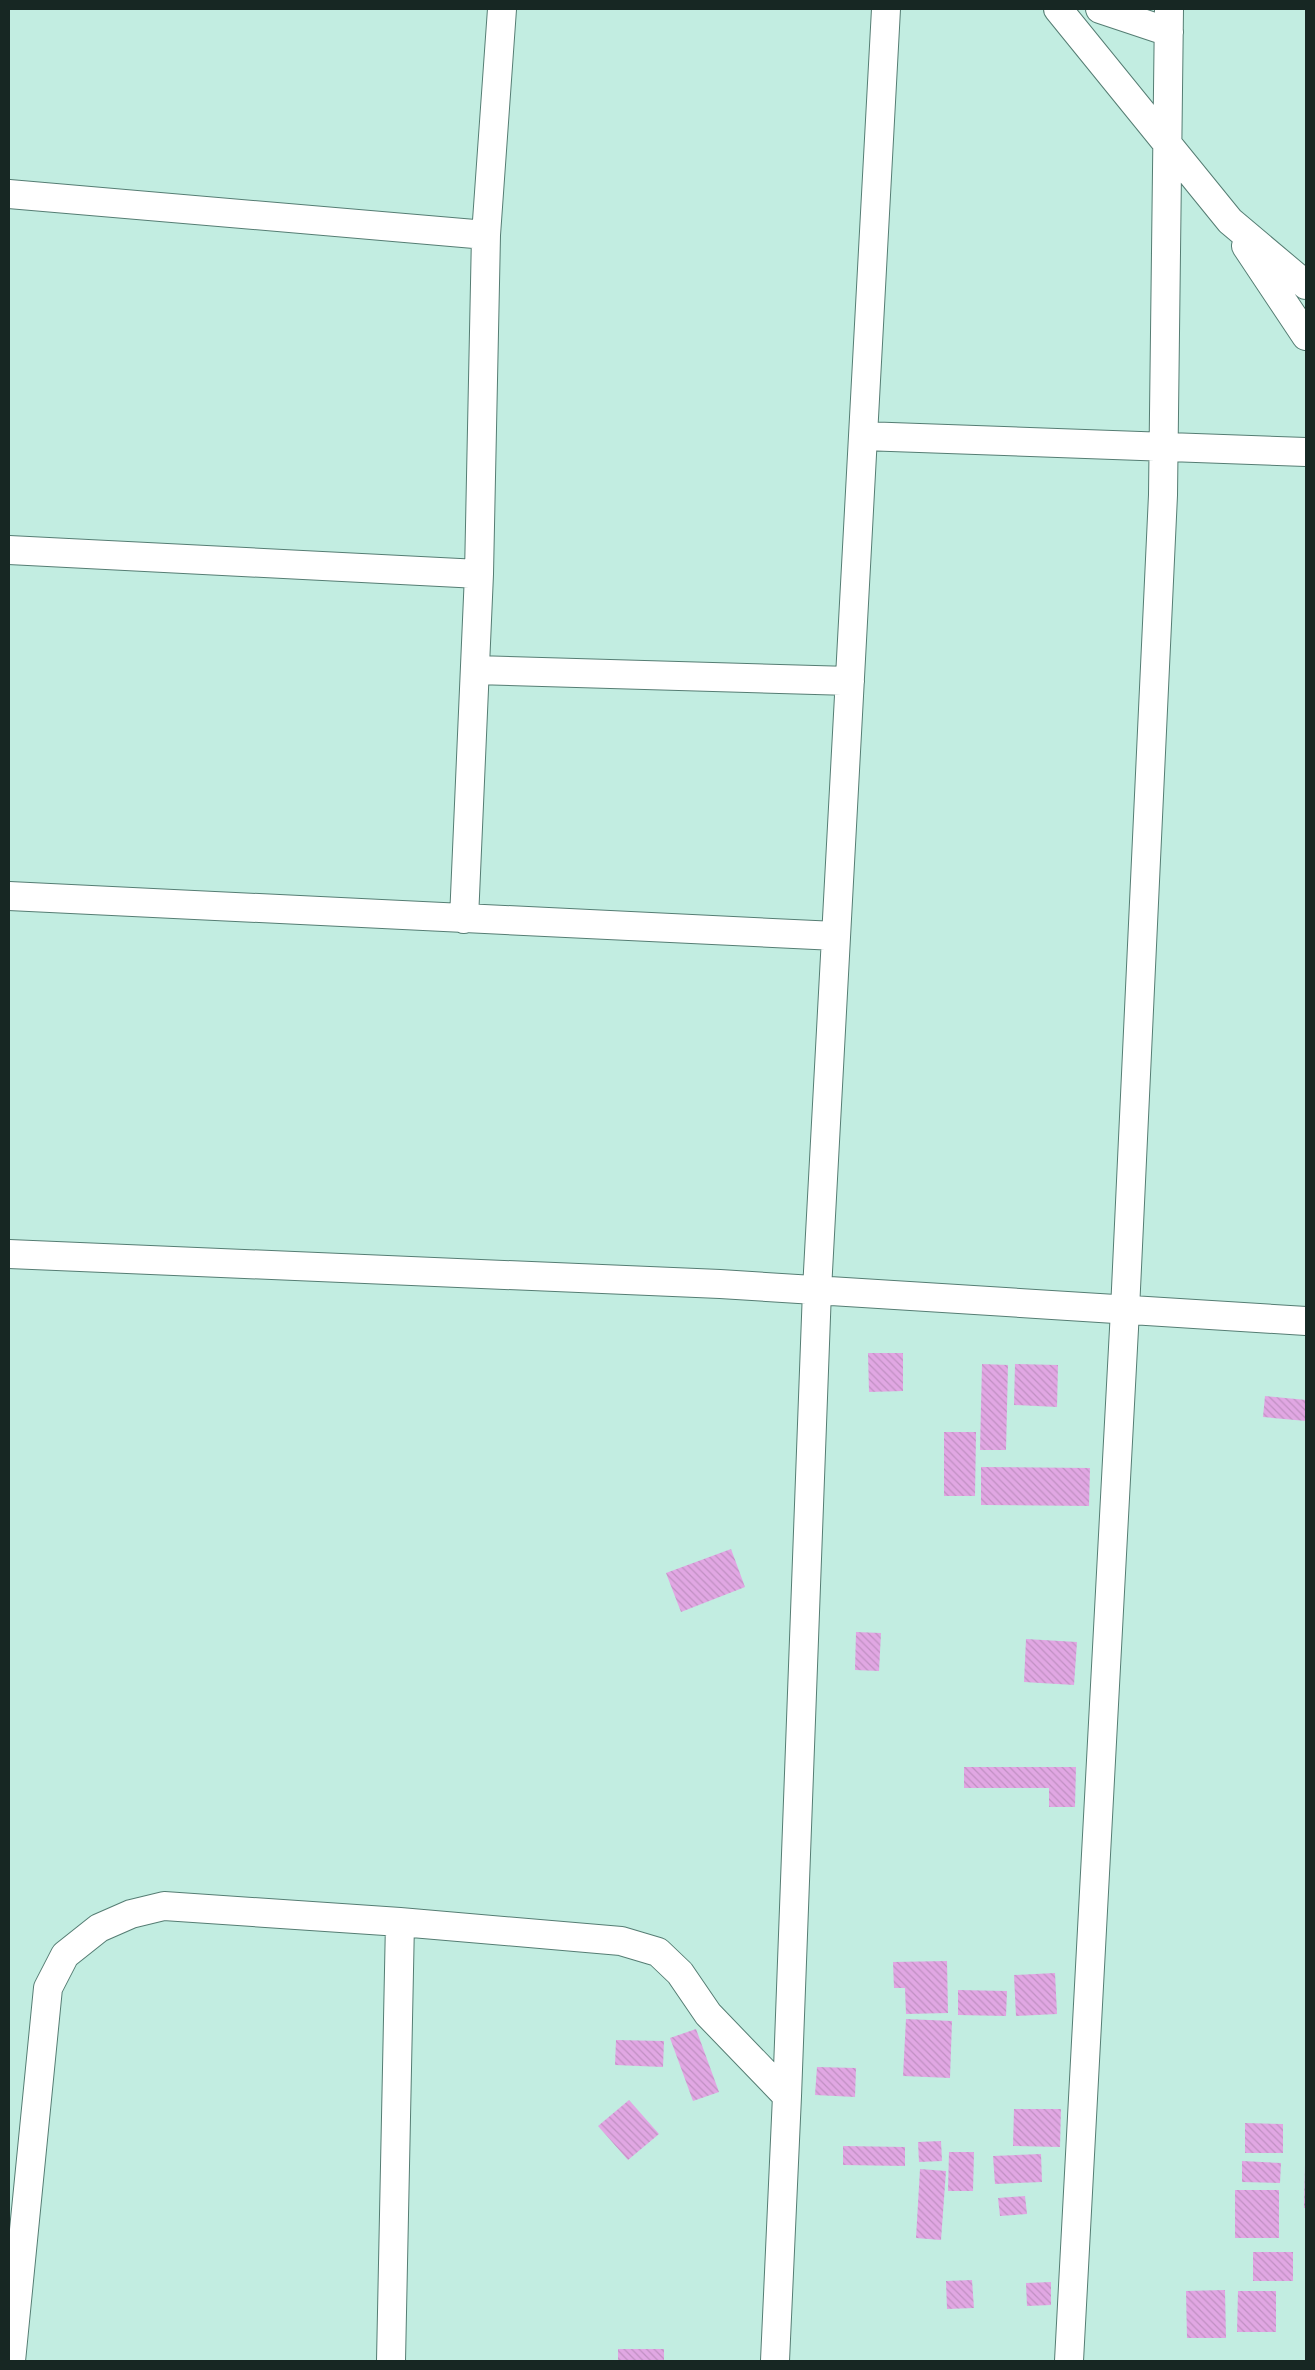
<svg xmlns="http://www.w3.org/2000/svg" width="1315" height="2370" font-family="'Fira Sans',sans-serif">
  <defs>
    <pattern id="building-back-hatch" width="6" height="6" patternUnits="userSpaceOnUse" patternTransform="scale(1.25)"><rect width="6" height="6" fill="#e1a7e3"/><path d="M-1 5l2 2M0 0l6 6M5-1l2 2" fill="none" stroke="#c090c2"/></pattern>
  </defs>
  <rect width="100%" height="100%" fill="#c2ede1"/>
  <path fill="url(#building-back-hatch)" d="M868,1353H903V1391L869,1392Z
    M982,1364L1008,1365L1006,1450H980Z
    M1015,1364L1058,1365L1057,1407L1014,1405Z
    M1265,1396L1306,1400V1421L1263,1417Z
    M944,1432H976L975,1496H944Z
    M981,1467L1090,1468L1089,1506L981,1505Z
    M731,1549L745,1587L681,1612L666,1573Z
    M856,1632L881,1633L879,1671L855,1670Z
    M1026,1639L1077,1642L1074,1685L1024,1682Z
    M964,1767H1076L1075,1807H1049V1788H964Z
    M947,1961L948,2013L906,2014L905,1988H894L893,1962Z
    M1055,1973L1057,2014L1016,2016L1014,1975Z
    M958,1990L1007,1991L1006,2016L958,2015Z
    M906,2019L952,2021L950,2078L903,2076Z
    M696,2029L719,2092L693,2101L670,2038Z
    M616,2040L664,2041L663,2067L615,2065Z
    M817,2067L856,2068L855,2097L815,2095Z
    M629,2100L659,2134L628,2160L598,2126Z
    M1014,2109H1061L1060,2147L1013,2146Z
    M1245,2123L1283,2124V2153H1245Z
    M941,2141L942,2161L919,2162L918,2142Z
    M843,2146L905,2147V2166L843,2165Z
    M949,2152H974L973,2191H948Z
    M1041,2154L1042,2182L995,2184L993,2156Z
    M1242,2161L1281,2163L1280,2183L1242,2182Z
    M1305,2165H1306V2208H1304Z
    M920,2169L946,2171L941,2240L916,2238Z
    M1235,2190H1279V2238H1235Z
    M1025,2196L1027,2214L1000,2216L998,2198Z
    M1253,2252H1293V2281H1253Z
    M972,2280L974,2308L947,2309L946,2281Z
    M1051,2282V2305L1027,2306L1026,2283Z
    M1225,2290L1226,2338H1187L1186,2291Z
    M1238,2291H1276V2332H1237Z
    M618,2349H664V2361H618Z"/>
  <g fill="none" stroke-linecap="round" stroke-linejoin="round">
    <g stroke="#557d73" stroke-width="30">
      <path id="street" d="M1058,9L1230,221L1306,285
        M1100,9L1169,32
        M9,194L486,235
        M1246,246L1306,336
        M863,436L1306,452
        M9,550L479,574
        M475,670L850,681
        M9,896L836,936
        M464,919L479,574L486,235L502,9
        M9,1254L720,1284L1306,1321
        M11,2361L48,1988L65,1955L99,1928L131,1914L164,1906L400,1922L621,1941L658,1952L680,1973L708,2014L787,2096
        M391,2361L400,1922
        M775,2361L787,2096L817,1290L886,9
        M1069,2361L1125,1310L1163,495L1169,9"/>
    </g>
    <use href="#street" stroke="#fff" stroke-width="28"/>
  </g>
  <rect width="1315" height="2370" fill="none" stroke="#172723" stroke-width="20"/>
</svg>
